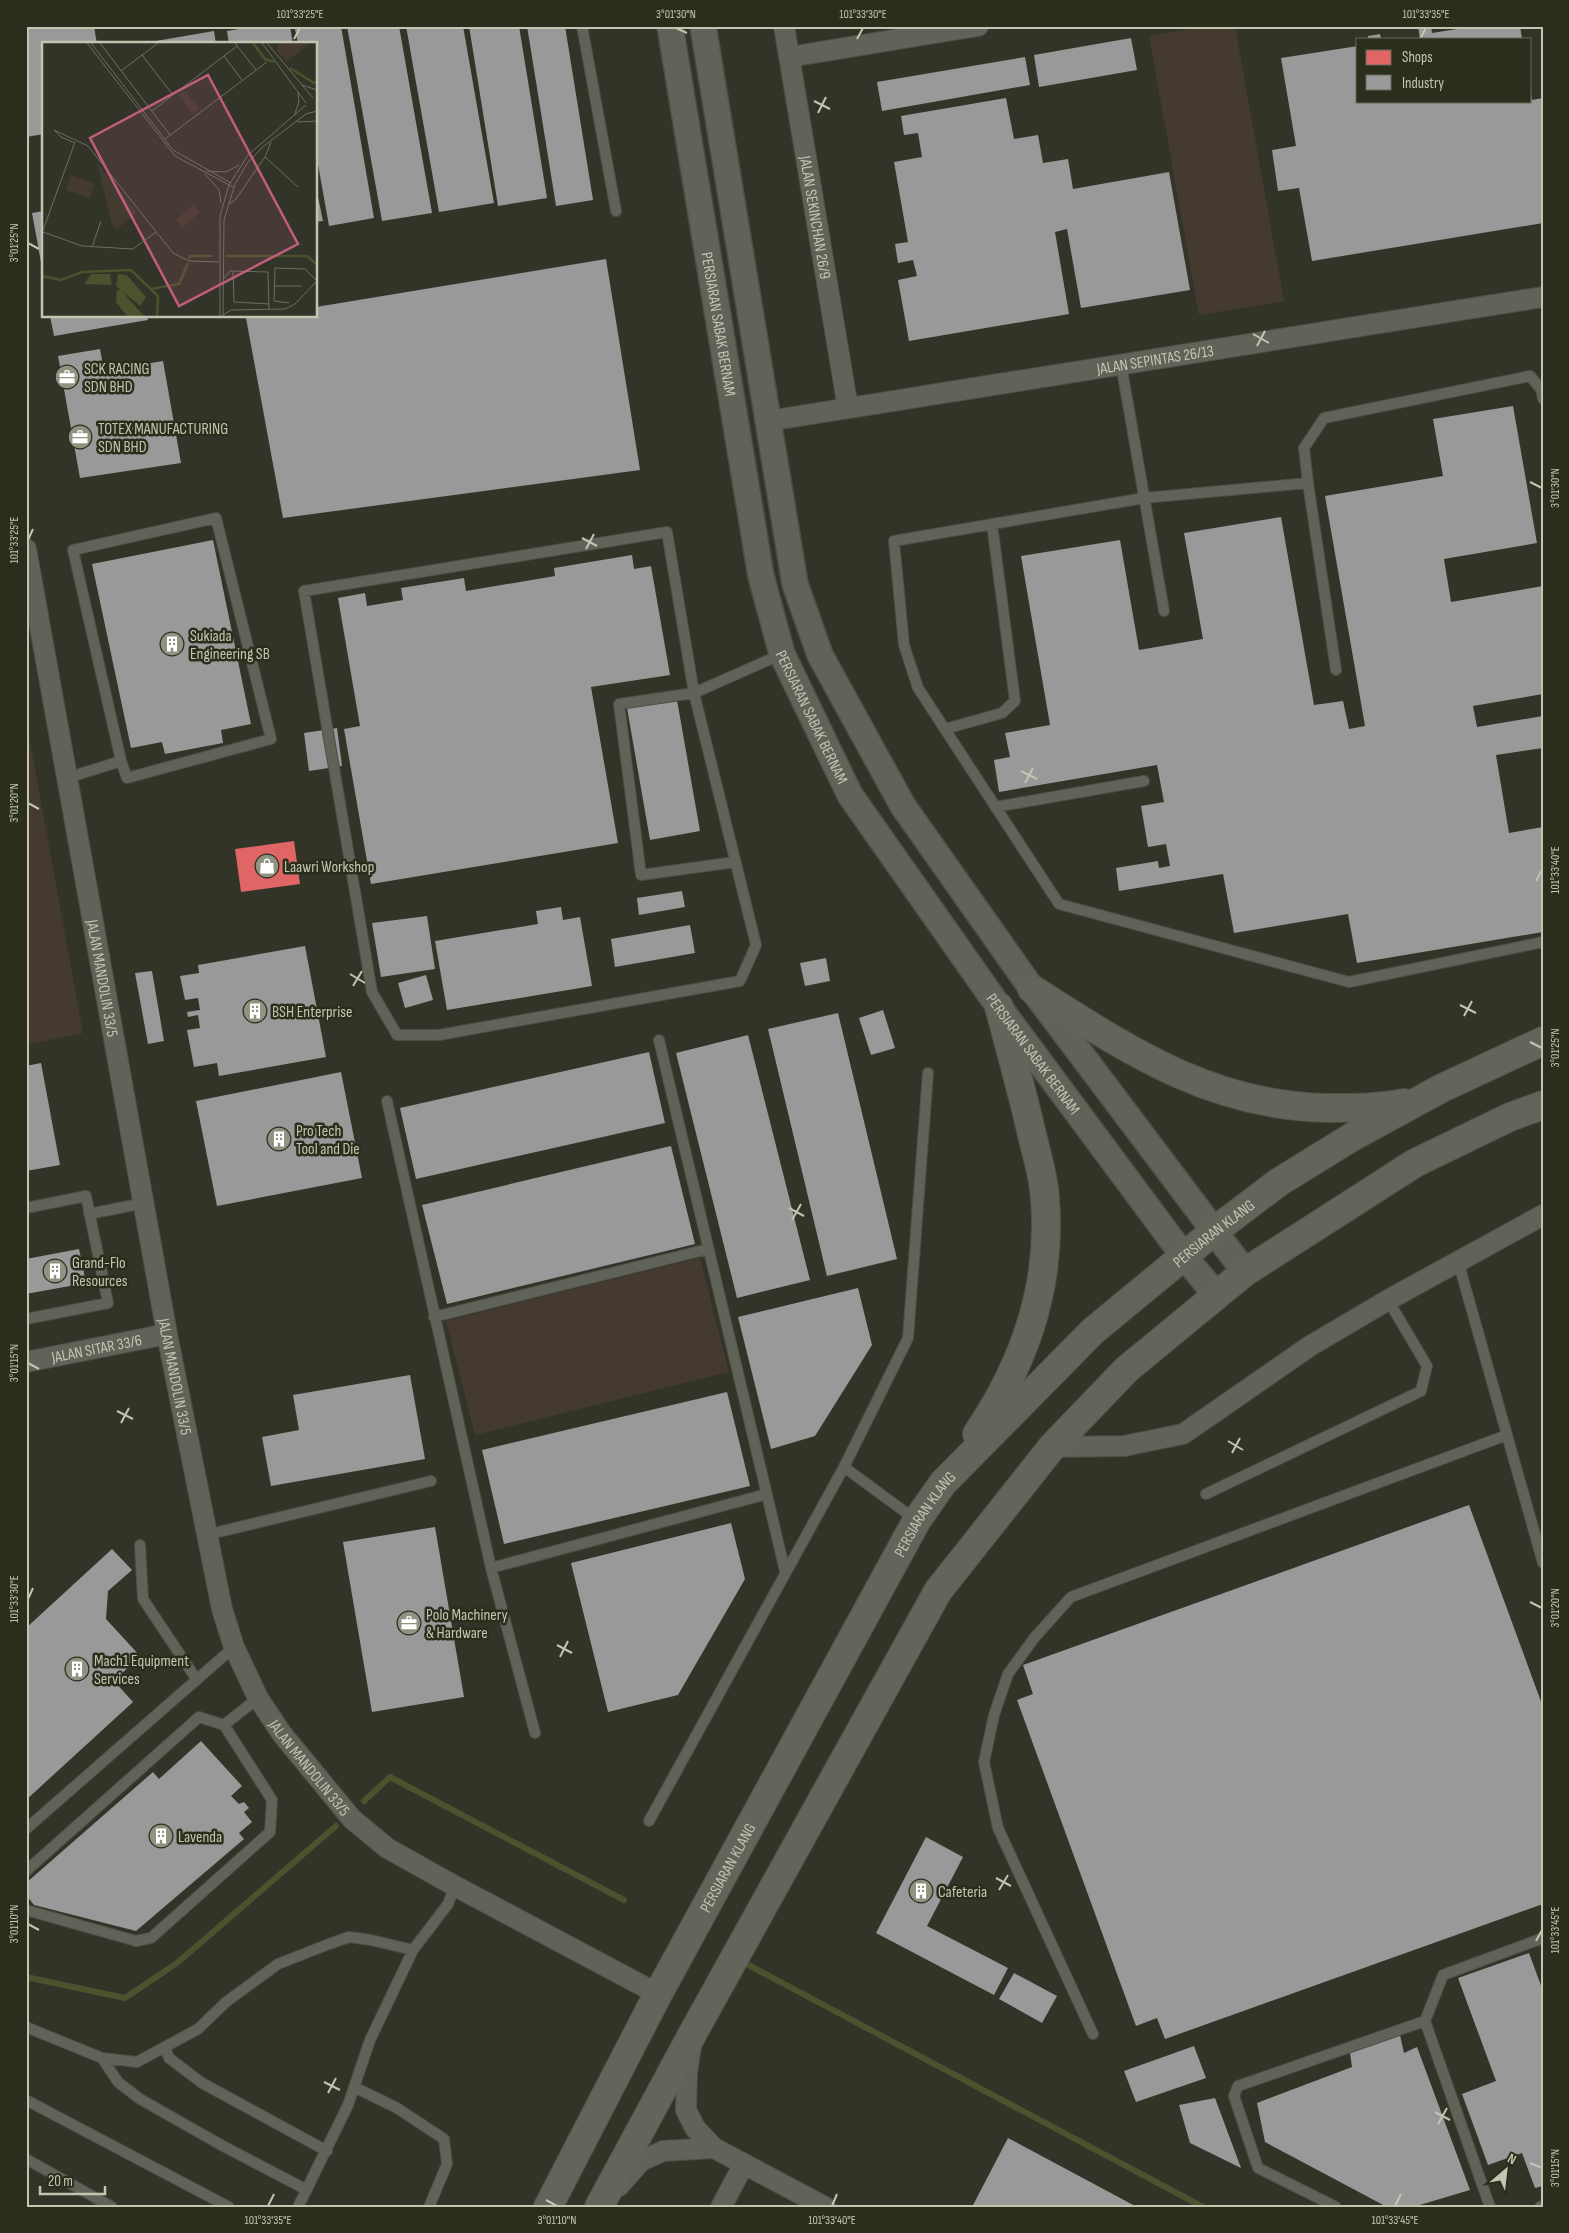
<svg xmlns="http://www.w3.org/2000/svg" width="1569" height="2233" font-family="'Sofia Sans Condensed',sans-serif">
  <rect width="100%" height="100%" fill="#323428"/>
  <path fill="#443a2f" d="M1206,26H1235L1284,301L1199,315L1149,36Z
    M26,719L83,1033L26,1045Z
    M700,1258L729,1372L475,1435L446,1321Z"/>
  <path fill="#e06666" d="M294,841L300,884L241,892L235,849Z"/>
  <path fill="#999" d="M26,26H94L97,44H44V134L26,137Z
    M258,26H290L293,44H229L227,31Z
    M308,26H341L374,218L329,226L316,153V44H298L295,29Z
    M347,26H399L432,213L382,221Z
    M406,26H463L494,203L439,212Z
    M469,26H519L547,198L498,206Z
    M527,26H565L593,200L556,206Z
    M1418,26H1431L1432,33L1476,26H1520L1522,39H1420Z
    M214,31L216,44H156V41Z
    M1380,34L1381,39H1368V36Z
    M1131,38L1137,70L1039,87L1034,55Z
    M1358,46V101H1530L1531,94L1532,100L1543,98V223L1312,261L1299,188L1278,191L1272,150L1296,146L1281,58Z
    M1025,57L1030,85L882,111L877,82Z
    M1006,98L1014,139L1038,135L1043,163L1068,159L1073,189L1169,172L1190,290L1081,308L1067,229L1055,232L1069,314L909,341L898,280L917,276L913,260L898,263L895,244L908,242L894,162L922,157L918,133L904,135L901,116Z
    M316,187L323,221L316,222Z
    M44,211V273H43L32,213Z
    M606,259L640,470L283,518L246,318L260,316H316V307Z
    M50,316H147L148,320L54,336Z
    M100,349L104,371L163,361L181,463L80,478L58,356Z
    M1513,406L1537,543L1444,559L1451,602L1543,586V694L1473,706L1477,727L1543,716V748L1496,755L1509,833L1543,827V932L1357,963L1348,914L1234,933L1223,874L1119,891L1116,868L1158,861L1159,868L1170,866L1166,844L1148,847L1141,806L1164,802L1157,765L999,792L994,760L1010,757L1005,733L1050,725L1021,556L1120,540L1139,650L1203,639L1184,533L1281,517L1314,705L1343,701L1349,729L1365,726L1325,496L1443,476L1433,419Z
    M213,540L251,724L221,730L223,743L165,754L162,742L131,748L92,564Z
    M632,555L634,569L651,566L670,675L591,687L618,843L371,884L344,729L360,726L338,598L365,593L367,606L403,600L401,588L464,578L466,591L555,576L554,568Z
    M677,700L700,831L650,840L627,708Z
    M337,728L342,766L309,771L304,733Z
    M682,891L685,907L639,915L637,898Z
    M561,907L563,920L580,917L592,986L447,1010L435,941L538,924L536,911Z
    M427,916L435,969L381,977L372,923Z
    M690,925L695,953L615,967L611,939Z
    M305,946L326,1057L219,1076L217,1063L194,1067L187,1030L200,1028L198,1015L188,1017L187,1012L200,1010L198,998L185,1000L180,976L199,973L198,965Z
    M826,958L830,981L805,986L800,963Z
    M152,971L164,1041L148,1044L135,973Z
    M426,975L433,1000L405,1008L398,983Z
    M883,1010L895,1048L871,1055L859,1018Z
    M838,1013L897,1259L827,1276L768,1029Z
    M748,1035L810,1280L737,1298L676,1053Z
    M649,1052L665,1123L416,1179L400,1108Z
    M41,1063L60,1165L26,1171V1066Z
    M341,1072L362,1178L217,1206L196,1101Z
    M671,1146L695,1244L447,1304L422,1205Z
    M79,1249L86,1283L26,1294V1259Z
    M858,1288L872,1345L815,1436L771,1449L738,1317Z
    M410,1375L425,1459L271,1486L262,1437L299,1430L293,1395Z
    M727,1392L750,1486L504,1544L482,1450Z
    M1469,1505L1543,1707V1904L1165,2039L1157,2018L1136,2026L1017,1700L1033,1694L1023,1665Z
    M731,1523L745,1579L678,1695L608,1712L571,1563Z
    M435,1527L464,1697L372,1712L343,1542Z
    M112,1549L132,1570L108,1591L106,1619L140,1656L114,1681L133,1702L26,1800V1628Z
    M201,1741L242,1786L231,1796L239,1804L244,1802L249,1808L244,1812L252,1822L239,1833L244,1839L136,1931L34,1905L26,1895V1883L153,1772L159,1779Z
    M926,1837L963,1857L927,1926L1008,1968L994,1995L876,1933Z
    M1529,1953L1543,1991V2186L1535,2188L1522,2153L1488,2165L1462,2094L1496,2081L1458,1978Z
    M1014,1973L1057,1996L1042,2023L999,1999Z
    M1400,2035L1404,2053L1417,2047L1470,2190L1413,2207H1387L1265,2142L1257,2103L1352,2067L1350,2053Z
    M1194,2046L1206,2078L1136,2102L1124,2071Z
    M1215,2098L1241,2168L1190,2143L1179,2105Z
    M1008,2138L1137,2207H972Z"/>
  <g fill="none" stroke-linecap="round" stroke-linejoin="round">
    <path stroke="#4c522e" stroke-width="6" d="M364,1801L390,1777L624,1900
      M741,1961L1203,2207
      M26,1977L125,1998L177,1963L336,1826"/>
    <g stroke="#4d4f46" stroke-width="12">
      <path id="service" d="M582,26L616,211
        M1121,364L1164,611
        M1543,399L1541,389L1530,376L1324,418L1304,448L1308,483L1144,498L894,541L904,645L918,688L1059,904L1349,982L1543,942
        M1308,483L1336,670
        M216,518L271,739L127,778L121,761L73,550Z
        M667,532L694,693L756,945L740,981L439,1035H397L372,992L304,591Z
        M945,729L1002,713L1015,701L992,524
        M67,778L121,761
        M995,807L1144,781
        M735,862L641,875L619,704L694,693L782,654
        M659,1040L785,1571
        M387,1101L491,1568L535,1733
        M26,1208L86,1196L108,1303L26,1319
        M89,1214L144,1203
        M1458,1261L1543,1563
        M434,1317L708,1249
        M844,1467L916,1520
        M1206,1494L1421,1391L1427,1366L1388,1300
        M206,1535L431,1481
        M140,1545L143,1599L197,1680
        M491,1568L767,1494
        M649,1821L844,1467L908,1338L928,1073
        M26,1829L234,1647
        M26,1871L199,1717L224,1725
        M26,1910L136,1941L151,1938L270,1832L272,1800L224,1725L258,1698
        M26,2027L102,2058L137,2062L198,2029L226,2002L278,1964L329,1944L349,1937L371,1940L413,1950
        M1093,2034L998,1828L984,1762L994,1715L1008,1674L1035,1637L1071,1597L1507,1435
        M165,2047L169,2058L202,2083L327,2151
        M102,2058L118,2082L140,2099L223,2146L307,2190
        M354,2087L397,2108L444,2139L447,2164L429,2207
        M26,2100L229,2207
        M26,2159L112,2207
        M298,2207L348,2105L370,2040L413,1950L448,1904L455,1886
        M1336,2207L1258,2168L1234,2096L1238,2086L1425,2021
        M1490,2207L1425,2021L1443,1975L1543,1938
        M1540,2207L1543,2206"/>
    </g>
    <g stroke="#4d4f46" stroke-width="22">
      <g id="minor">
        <path id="s1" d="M784,26L848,408"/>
        <path d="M789,57L978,26"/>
        <path id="s2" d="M768,421L1543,297"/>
        <path id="s3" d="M26,549L167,1334L222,1609L234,1647L258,1698L282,1734L352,1819L387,1848L455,1886L658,1994"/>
        <path id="s4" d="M26,1362L167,1334"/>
        <path d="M1052,1447L1124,1446L1183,1434L1310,1346L1388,1300L1543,1215"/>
        <path d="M691,2046L687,2073L686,2110L695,2128L714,2148L825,2207"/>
        <path d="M619,2186L641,2161L663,2151L714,2148"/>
        <path d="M721,2207L744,2164"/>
      </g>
    </g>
    <g stroke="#4d4f46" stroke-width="28">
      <g id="tertiary">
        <path id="s5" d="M670,26L761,576L782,654L850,795L999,1007L1183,1255L1217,1296"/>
        <path d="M703,26L795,584L820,655L903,806L1032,989L1245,1272"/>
      </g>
    </g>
    <g stroke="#4f5145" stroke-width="30">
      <g id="primary">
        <path d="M1032,989C1128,1050 1210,1106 1328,1108C1353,1108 1379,1108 1404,1103"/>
        <path d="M977,1434C1025,1363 1052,1285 1045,1199C1044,1179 1038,1159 1033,1139C1023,1095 1011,1051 999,1007"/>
        <path id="s6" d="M548,2207L658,1994L917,1520L943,1483L1093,1331L1213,1232L1279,1182L1352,1137L1442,1088L1543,1041"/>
        <path d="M599,2207L694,2031L938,1591L1052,1447L1127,1369L1245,1272L1415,1163L1510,1117L1543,1105"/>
      </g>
    </g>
    <use href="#service" stroke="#606357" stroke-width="10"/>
    <use href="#minor" stroke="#606357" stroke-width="20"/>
    <use href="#tertiary" stroke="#606357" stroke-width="25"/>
    <use href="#primary" stroke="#63645a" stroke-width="28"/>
  </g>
  <path fill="none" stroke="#c2c6b1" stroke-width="2" d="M676,28L687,33M294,39L300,28M857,39L863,28M1420,39L1426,28M814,101L830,109M818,113L826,97M28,243L39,249M1253,334L1269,343M1257,346L1265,331M1530,482L1542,488M582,538L597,546M28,540L33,529M586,549L594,534M1021,771L1037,779M1025,783L1033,768M28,803L39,809M1536,881L1542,870M350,974L365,983M353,986L362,971M1460,1005L1476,1013M1464,1016L1472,1001M1530,1042L1542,1048M789,1208L804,1216M792,1220L801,1204M28,1363L39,1369M117,1411L133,1419M121,1423L129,1408M1228,1441L1243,1450M1232,1453L1240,1438M28,1599L33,1588M1530,1602L1542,1608M557,1645L572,1653M560,1657L568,1641M996,1878L1011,1886M999,1890L1008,1875M28,1924L39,1930M1536,1941L1542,1930M324,2082L340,2090M328,2093L336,2078M1435,2112L1450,2120M1438,2124L1447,2108M1530,2163L1542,2168M546,2200L557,2206M268,2206L274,2194M832,2206L837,2194M1395,2206L1401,2194"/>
  <defs>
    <g id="office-disc" transform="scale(1.25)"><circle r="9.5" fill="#909381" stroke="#2b2e1c"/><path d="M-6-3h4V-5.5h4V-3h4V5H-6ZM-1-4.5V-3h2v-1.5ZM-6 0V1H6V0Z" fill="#fff"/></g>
    <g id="building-disc" transform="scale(1.25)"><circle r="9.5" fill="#909381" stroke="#2b2e1c"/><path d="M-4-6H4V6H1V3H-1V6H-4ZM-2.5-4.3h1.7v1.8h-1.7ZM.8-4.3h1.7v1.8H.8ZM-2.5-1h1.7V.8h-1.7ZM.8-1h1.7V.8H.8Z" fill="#fff"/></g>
    <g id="shop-disc" transform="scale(1.25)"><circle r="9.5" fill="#909381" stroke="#2b2e1c"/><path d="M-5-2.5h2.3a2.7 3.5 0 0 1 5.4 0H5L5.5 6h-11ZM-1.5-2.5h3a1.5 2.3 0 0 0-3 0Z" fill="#fff"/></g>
  </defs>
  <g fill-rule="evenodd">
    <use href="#office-disc" x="67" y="377"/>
    <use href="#office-disc" x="80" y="437"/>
    <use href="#building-disc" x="172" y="644"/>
    <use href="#shop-disc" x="267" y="866"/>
    <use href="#building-disc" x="255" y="1011"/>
    <use href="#building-disc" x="279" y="1139"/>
    <use href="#building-disc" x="55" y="1271"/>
    <use href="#office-disc" x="409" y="1623"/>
    <use href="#building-disc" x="77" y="1669"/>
    <use href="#building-disc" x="161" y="1836"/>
    <use href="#building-disc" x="921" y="1891"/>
  </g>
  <g text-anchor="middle" stroke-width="5" stroke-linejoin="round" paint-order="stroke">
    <g font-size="16" fill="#c2c6b1" stroke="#2b2e1c">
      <text dy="6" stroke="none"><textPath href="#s1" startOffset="194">JALAN SEKINCHAN 26/9</textPath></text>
      <text dy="6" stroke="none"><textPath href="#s5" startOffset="302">PERSIARAN SABAK BERNAM</textPath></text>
      <text dy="6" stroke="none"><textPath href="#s2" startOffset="392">JALAN SEPINTAS 26/13</textPath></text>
      <text dy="6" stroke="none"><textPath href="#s5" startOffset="708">PERSIARAN SABAK BERNAM</textPath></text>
      <text dy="6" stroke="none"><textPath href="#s3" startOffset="436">JALAN MANDOLIN 33/5</textPath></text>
      <text dy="6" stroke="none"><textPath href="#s5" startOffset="1112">PERSIARAN SABAK BERNAM</textPath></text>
      <text dy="6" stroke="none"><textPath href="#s6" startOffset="1194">PERSIARAN KLANG</textPath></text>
      <text dy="6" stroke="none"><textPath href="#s4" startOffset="72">JALAN SITAR 33/6</textPath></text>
      <text dy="6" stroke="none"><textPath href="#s3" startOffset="841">JALAN MANDOLIN 33/5</textPath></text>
      <text dy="6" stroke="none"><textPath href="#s6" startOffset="789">PERSIARAN KLANG</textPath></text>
      <text dy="6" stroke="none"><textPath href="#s3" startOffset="1261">JALAN MANDOLIN 33/5</textPath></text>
      <text dy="6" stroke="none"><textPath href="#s6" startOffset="384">PERSIARAN KLANG</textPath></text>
    </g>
    <g font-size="16" fill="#c2c6b1" stroke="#2b2e1c" text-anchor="start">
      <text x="84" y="374">SCK RACING<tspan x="84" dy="18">SDN BHD</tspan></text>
      <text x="98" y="434">TOTEX MANUFACTURING<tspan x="98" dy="18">SDN BHD</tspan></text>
      <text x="190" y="641">Sukiada<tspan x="190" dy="18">Engineering SB</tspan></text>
      <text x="284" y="872">Laawri Workshop</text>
      <text x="272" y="1017">BSH Enterprise</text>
      <text x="296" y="1136">Pro Tech<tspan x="296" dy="18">Tool and Die</tspan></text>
      <text x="72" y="1268">Grand-Flo<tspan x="72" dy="18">Resources</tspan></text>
      <text x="426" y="1620">Polo Machinery<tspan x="426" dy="18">&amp; Hardware</tspan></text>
      <text x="94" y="1666">Mach1 Equipment<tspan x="94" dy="18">Services</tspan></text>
      <text x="178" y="1842">Lavenda</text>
      <text x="938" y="1897">Cafeteria</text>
    </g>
  </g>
  <g transform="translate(42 42)">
    <rect width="275" height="275" fill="#323428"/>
    <path d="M237,1H268L245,20L235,9ZM142,48L157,67L151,72L136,53ZM55,120L95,171L75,187L70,183ZM29,133L53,142L48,156L24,148ZM151,163L158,170L141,185L134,178Z" fill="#443a2f"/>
    <path d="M49,232H68L70,243L42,242ZM76,232L85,233L104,255L98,264L74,244ZM75,248H79L102,274H85L74,260Z" fill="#4c522e"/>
    <path fill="none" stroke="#4c522e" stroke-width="2.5" d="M211,1L223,17L232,20M248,26L272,41L275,39M184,214H265L275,223M147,217L148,214H171M0,234L19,238L40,230L89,228L116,254L115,274M109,247L137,242L146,221"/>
    <path fill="none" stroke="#6c6e5f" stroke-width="1" d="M45,1L133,114L191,145M49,1L131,108L189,141M58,1L128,93M193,1L214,28M220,1L264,61M225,1L271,56M100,13L131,53M182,14L200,38M79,29L116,1M260,43L275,48M110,69L195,4M252,74L257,60L256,50M255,80L275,79M123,97L225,20M33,101L19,95L12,88L46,104L131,211L147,219L177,220M223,115L256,145M165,129L184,130L197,123M163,132L177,148L179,161M187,162L194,157L223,115L229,100M1,190L40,204L91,207L114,190M0,191L33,100M50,205L59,179M191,229L192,260L227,262M182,236L188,229L226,230L227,268M232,244H260M247,261L232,259L233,226L263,227L275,239M181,273L189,268L243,267L253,262L275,239M178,274V174L187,143L206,113L264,63M181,274L182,178L193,142L206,120L223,103L264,72L275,69"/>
    <path fill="#c25e7d" fill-opacity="0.15" stroke="#c25e7d" stroke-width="2.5" d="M166,33L256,202L137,264L48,96Z"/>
    <rect width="275" height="275" fill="none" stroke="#c2c6b1" stroke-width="2.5"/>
  </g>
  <rect width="1569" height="2233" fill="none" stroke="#2b2e1c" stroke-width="55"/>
  <rect x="1356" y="38" width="175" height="65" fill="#2b2e1c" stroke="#676b58"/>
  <rect x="1366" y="50" width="25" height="15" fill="#e06666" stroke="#676b58"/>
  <text x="1402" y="62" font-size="15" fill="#c2c6b1">Shops</text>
  <rect x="1366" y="75" width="25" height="15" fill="#999999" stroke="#676b58"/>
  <text x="1402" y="88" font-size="15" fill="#c2c6b1">Industry</text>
  <g transform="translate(1506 2170) rotate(28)" stroke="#2b2e1c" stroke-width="4" paint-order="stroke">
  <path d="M0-4L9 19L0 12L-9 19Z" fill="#c2c6b1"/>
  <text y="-8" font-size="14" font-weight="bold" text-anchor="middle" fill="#c2c6b1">N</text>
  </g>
  <path d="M40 2186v8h65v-8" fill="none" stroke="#c2c6b1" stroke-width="2.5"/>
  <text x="48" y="2186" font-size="15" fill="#c2c6b1" stroke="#2b2e1c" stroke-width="4" paint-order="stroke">20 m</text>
  <rect x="28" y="28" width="1514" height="2178" fill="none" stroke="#c2c6b1" stroke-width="2"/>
  <g font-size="12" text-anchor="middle" fill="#c2c6b1">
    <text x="300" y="18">101°33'25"E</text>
    <text x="676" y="18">3°01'30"N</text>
    <text x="863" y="18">101°33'30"E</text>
    <text x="1426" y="18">101°33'35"E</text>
    <text transform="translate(14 243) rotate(-90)" y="4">3°01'25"N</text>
    <text transform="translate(1555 488) rotate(-90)" y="4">3°01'30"N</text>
    <text transform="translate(14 540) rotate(-90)" y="4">101°33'25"E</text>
    <text transform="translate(14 803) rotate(-90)" y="4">3°01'20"N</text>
    <text transform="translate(1555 870) rotate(-90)" y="4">101°33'40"E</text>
    <text transform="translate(1555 1048) rotate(-90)" y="4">3°01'25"N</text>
    <text transform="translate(14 1363) rotate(-90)" y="4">3°01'15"N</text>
    <text transform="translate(14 1599) rotate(-90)" y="4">101°33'30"E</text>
    <text transform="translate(1555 1608) rotate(-90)" y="4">3°01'20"N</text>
    <text transform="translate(14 1924) rotate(-90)" y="4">3°01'10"N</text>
    <text transform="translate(1555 1930) rotate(-90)" y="4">101°33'45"E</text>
    <text transform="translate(1555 2168) rotate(-90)" y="4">3°01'15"N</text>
    <text x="268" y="2224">101°33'35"E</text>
    <text x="557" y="2224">3°01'10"N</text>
    <text x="832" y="2224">101°33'40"E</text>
    <text x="1395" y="2224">101°33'45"E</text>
  </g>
</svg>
